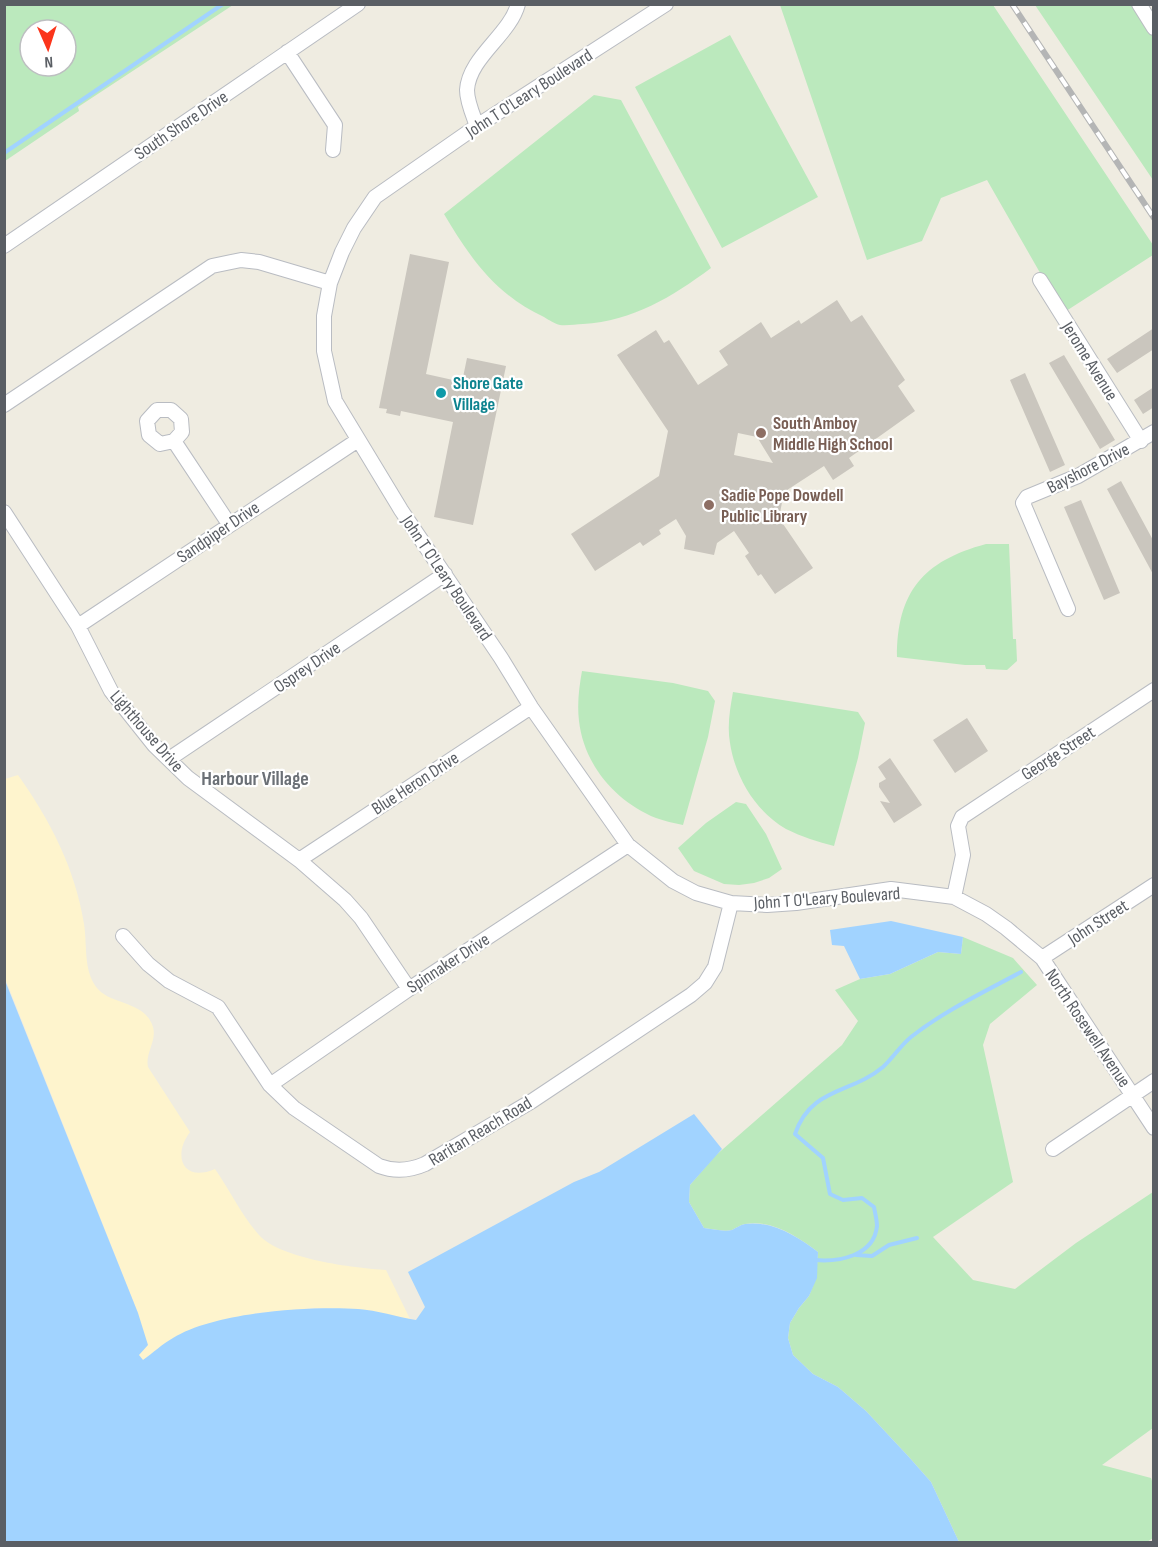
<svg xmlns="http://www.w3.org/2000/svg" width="1158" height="1547" font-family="'Sofia Sans Condensed',sans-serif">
  <rect width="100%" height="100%" fill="#efece1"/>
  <path fill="#bbe9bd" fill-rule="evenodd" d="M5,4H233V5L78,107L79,111L5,161ZM30,30H66V66H30Z
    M780,5H993L1153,245V255L1063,313L987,180L941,198L922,241L867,260Z
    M1035,5H1135L1153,36V180Z
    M730,35L818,197L722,248L635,87Z
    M594,95L621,100L711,268C672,297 633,321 583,324C576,324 567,326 560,325C555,324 549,320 544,317C496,295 470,258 444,214Z
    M986,544H1009L1013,639H1016L1017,661L1007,670L986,669L985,665H965L897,657C897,592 923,561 986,544Z
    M582,671L673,683L708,691L715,701L708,737L683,825C674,823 664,821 656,818C616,802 584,765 579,721C577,704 579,688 582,671Z
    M733,692L858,712L865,723L858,758L834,846C818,842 802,837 786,829C756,812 735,777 730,743C727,726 730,709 733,692Z
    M736,802L746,804L766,834L782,869L769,878L754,883L739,885L724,884L694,871L678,848L706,823Z
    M963,937L1013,958L1037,985L990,1024L983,1045L1013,1182L933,1237L973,1280L1015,1289L1076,1243L1153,1192V1428L1102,1465L1151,1478L1153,1484V1538L1147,1542H959L931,1482L908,1456L866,1411L838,1387L813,1374L793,1355L788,1338L790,1323L799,1308L809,1296L816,1278L818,1252C798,1237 772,1219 745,1224C740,1225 736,1228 732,1230C724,1232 712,1229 704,1228L689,1202L690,1185L715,1156L842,1045L858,1021L835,990L860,979L890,974L938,952L961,954Z"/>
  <path fill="#fef4cd" d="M18,775C50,820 75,868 84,924C87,942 84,965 93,982C105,1007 144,998 153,1027C157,1041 145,1053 148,1067L190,1132C172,1156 183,1183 215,1169C229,1189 242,1216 259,1235C280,1259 354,1268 386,1270L410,1319L359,1309L314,1308L257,1313L200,1326L143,1360L138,1355V1313L5,978V779Z"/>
  <path fill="#a1d3ff" d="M891,921L963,937L961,954L938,952L890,974L860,979L844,946L832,945L830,930Z
    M4,978L138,1313L148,1345L139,1355L143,1360C153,1353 162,1344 173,1338C215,1312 308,1306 358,1309C377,1310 397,1317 416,1320L425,1307L408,1272L574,1182L599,1172L694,1114L722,1149L690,1185L689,1202L704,1228C712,1229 724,1232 732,1230C736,1228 740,1225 745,1224C772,1220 798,1237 818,1252L817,1278L809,1296L799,1308L790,1323L788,1338L793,1355L813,1374L838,1387L866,1411L908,1456L931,1482L959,1542H5Z"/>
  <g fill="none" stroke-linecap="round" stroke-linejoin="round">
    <path stroke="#a1d3ff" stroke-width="4" d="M4,153L223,4
      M856,1255L872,1256L889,1245L917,1238
      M815,1260C839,1262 874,1256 877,1226C877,1220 875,1213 874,1207L862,1198L843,1200L830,1194L823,1158L795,1134C811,1087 851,1094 883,1067C893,1058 900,1046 911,1037C944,1011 984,992 1021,972"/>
  </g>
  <path fill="#cac6be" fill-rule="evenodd" d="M410,254L449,262L426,374L462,382L467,358L506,366L473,525L434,517L453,422L401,411L400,416L386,413L387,409L379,408Z
    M837,300L851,322L862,315L905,380L898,386L915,411L849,458L854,466L833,480L824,466L784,492L779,518L813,568L775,594L761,574L758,576L745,556L749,553L734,531L717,543L714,555L684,549L686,536L676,519L659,530L661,534L643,546L640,542L595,571L571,534L659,476L668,431L617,355L656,330L664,343L669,340L698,385L728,365L719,351L761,322L771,338L799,320L801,324ZM738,433L757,437L773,463L734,455Z
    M1154,328V349L1117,373L1107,359Z
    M1064,355L1115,440L1100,449L1049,363Z
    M1025,373L1065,465L1050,472L1010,380Z
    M1154,387V407L1143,414L1134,400Z
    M1121,481L1154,542V576L1107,489Z
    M1081,500L1120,593L1104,600L1064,507Z
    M967,718L988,751L955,773L933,740Z
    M890,758L922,805L894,823L880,801L890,803L879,787V783L886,779L878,767Z"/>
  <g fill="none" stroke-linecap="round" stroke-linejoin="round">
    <g stroke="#b9bcc2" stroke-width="16">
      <path id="street" d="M666,4L477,126L375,197L354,228L342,252L330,283L324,316V351L335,401L401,510L501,658L531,707L628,845L673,881L696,893L731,903L767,905L796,903L891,889L954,897L986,914L1006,928L1042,958L1154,1128
        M1139,4L1154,28
        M287,52L335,125L333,150
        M477,126C473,115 467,102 467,90C469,57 510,35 518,4
        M4,246L358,4
        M1040,280L1141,441
        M4,405L212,266L241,260L259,262L330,283
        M174,441L160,444L149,435L147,421L157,410H171L181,419L182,432L174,441L229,524
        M4,512L78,626L111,691L154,745L188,778L299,860L345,900L361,918L409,989
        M1068,609L1023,503L1027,497L1078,476L1154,432
        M78,626L358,440
        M169,759L445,574
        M299,860L531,707
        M954,897L963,855L958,826L962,817L1154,690
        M123,936L148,964L169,981L218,1007L270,1085L294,1108L379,1166C395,1172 409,1171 425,1164L532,1101L691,995L705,983L715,967L731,903
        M1042,958L1154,885
        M270,1085L409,989L628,845
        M1053,1149L1154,1081"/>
    </g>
    <use href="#street" stroke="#fff" stroke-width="14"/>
    <g stroke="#b4b5b5" stroke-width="6">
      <path id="rail" d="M1012,4L1154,218"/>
    </g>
    <use href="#rail" stroke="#fff" stroke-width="4" stroke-dasharray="11" stroke-linecap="butt"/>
  </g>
  <circle fill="#0f9aa8" stroke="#fff" stroke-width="2" cx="441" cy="393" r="6"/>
  <g fill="#8d6e63" stroke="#fff" stroke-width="2">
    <circle cx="761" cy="433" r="6"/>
    <circle cx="709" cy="505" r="6"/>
  </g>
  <g text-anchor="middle" stroke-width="4.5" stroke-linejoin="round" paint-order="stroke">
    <g font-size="18" fill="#5a5e64" stroke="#fff">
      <text transform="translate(529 93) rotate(-33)" y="6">John T O'Leary Boulevard</text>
      <text transform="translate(181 125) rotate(-34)" y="6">South Shore Drive</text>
      <text transform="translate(1090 361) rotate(58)" y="6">Jerome Avenue</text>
      <text transform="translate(1088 468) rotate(-27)" y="6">Bayshore Drive</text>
      <text transform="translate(218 532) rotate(-34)" y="6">Sandpiper Drive</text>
      <text transform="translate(447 578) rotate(56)" y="6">John T O'Leary Boulevard</text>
      <text transform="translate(307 667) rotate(-34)" y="6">Osprey Drive</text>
      <text transform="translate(147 731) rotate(49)" y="6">Lighthouse Drive</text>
      <text transform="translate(1058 753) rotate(-33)" y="6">George Street</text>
      <text transform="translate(415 783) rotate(-33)" y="6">Blue Heron Drive</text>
      <text transform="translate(827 898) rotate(-4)" y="6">John T O'Leary Boulevard</text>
      <text transform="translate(1098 922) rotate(-33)" y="6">John Street</text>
      <text transform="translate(448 963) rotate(-33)" y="6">Spinnaker Drive</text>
      <text transform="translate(1088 1028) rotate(56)" y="6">North Rosewell Avenue</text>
      <text transform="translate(480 1131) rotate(-31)" y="6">Raritan Reach Road</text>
    </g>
    <g font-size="18" font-weight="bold" fill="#0d838f" stroke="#fff" text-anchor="start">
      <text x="453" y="389">Shore Gate<tspan x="453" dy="21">Village</tspan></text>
    </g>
    <g font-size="18" font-weight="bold" fill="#785e54" stroke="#fff" text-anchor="start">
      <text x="773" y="429">South Amboy<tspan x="773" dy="21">Middle High School</tspan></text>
      <text x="721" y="501">Sadie Pope Dowdell<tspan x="721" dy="21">Public Library</tspan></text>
    </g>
    <g font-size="20" font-weight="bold" fill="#6b7076" stroke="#fff">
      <text x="255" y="785">Harbour Village</text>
    </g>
  </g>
  <rect width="1158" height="1547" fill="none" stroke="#5a5e64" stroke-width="12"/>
  <g transform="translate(48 48) rotate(177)"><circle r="28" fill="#ffffff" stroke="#bdbfc1" stroke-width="1.5"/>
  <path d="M0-4.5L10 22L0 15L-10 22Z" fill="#fb351b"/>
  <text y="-9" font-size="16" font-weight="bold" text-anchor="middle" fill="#5a5e64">N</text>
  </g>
</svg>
